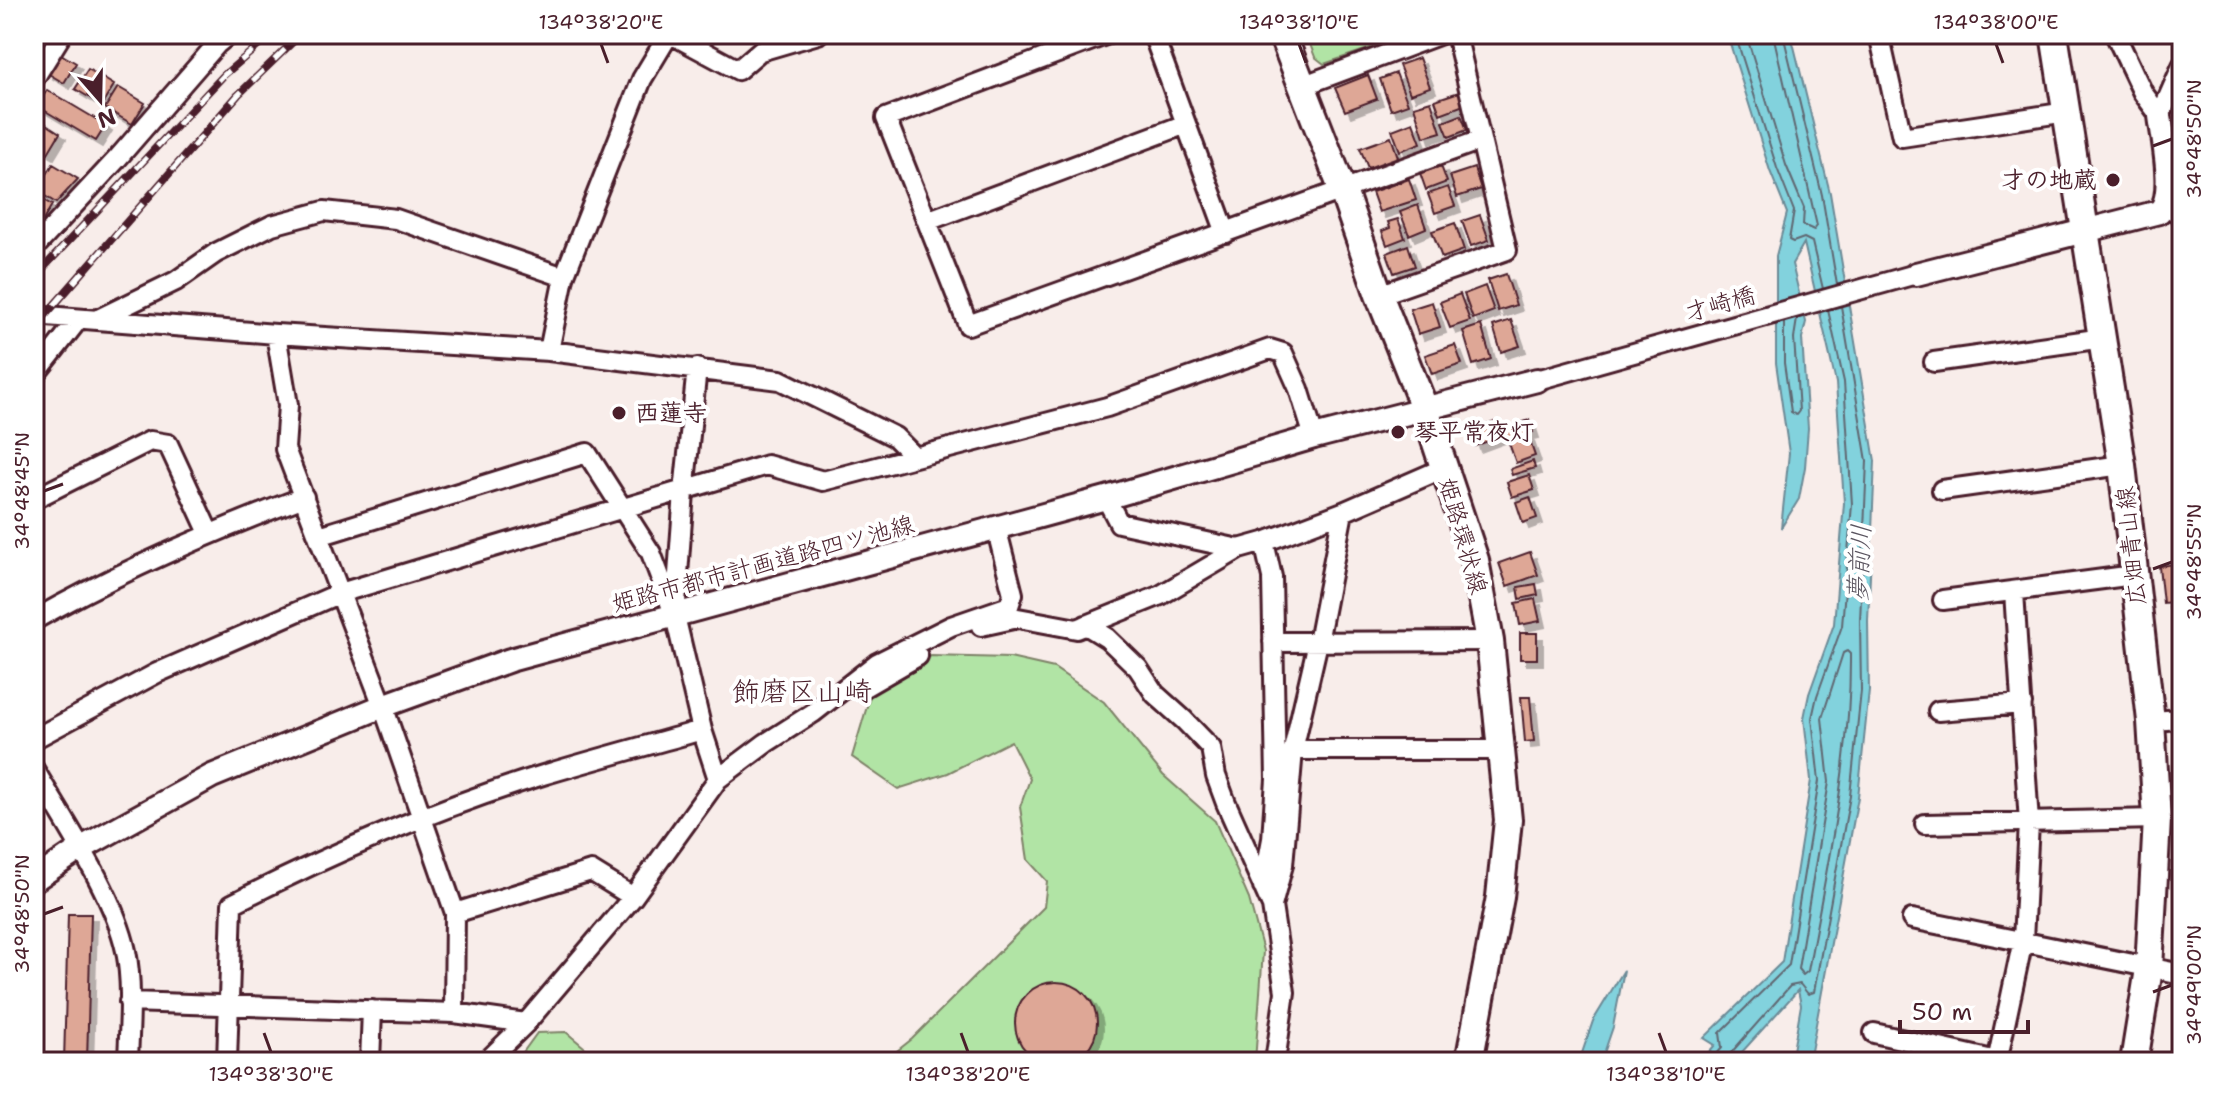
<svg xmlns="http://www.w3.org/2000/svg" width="2216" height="1096" font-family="'Shantell Sans','Klee One',sans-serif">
  <defs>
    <filter id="shadow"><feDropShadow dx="6" dy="6" stdDeviation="0" flood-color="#0004"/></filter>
  </defs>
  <rect width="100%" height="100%" fill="#f8edea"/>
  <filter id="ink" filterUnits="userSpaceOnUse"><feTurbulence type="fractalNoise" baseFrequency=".0125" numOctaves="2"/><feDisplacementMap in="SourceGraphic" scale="16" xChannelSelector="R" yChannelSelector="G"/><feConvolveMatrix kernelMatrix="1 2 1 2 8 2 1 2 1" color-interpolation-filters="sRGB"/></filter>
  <g filter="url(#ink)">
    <path fill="#b1e4a5" stroke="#7e8268" stroke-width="2" d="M1306,34H1412L1324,64L1315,57Z
      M931,656L1010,658L1054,668L1104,702L1163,775L1215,821L1249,899L1263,951L1255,1062H883L912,1039L1044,907L1047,881L1028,860L1020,807L1030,779L1011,741L948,773L898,789L852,757L873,686Z
      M566,1032L602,1062H516L537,1033Z"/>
    <path fill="#82d2dd" stroke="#6c8a96" stroke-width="2" d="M1727,34H1791L1830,193L1875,461L1868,621L1869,691L1858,797L1809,1062H1791L1801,1005L1798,990L1733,1062H1700L1715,1045L1704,1038L1782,962L1811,780L1804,718L1809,694L1834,624L1844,503L1836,383L1804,243L1792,264L1806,322L1802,338L1808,428L1805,467L1799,499L1781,528L1789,453L1776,363V256L1787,213L1770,171Z
      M1624,970L1613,1027L1601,1062H1579L1593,1021Z"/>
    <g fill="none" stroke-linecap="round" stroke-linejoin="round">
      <path stroke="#606772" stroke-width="2" d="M1735,34L1777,168L1794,211L1789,240L1793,242L1804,238L1812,242L1823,289
        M1746,34L1786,165L1804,208L1803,225L1814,230L1817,226L1773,34
        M1783,34L1822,195L1837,285
        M1784,322V363L1791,412L1796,415L1799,411L1794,338L1797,319
        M1847,651L1850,654C1851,761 1827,867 1808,971L1803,975L1798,969L1829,782L1822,718L1843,653Z
        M1710,1062L1722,1048L1720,1033L1789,965L1819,781L1812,718L1817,696L1842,626L1852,504L1844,382L1828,310
        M1728,1062L1730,1054L1790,986L1800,984L1808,994L1814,992L1850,796L1861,691L1860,621L1867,461L1841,306"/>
    </g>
    <path fill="#dea796" stroke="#4a1f2b" stroke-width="2" filter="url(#shadow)" d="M59,53L76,63L64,83L47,73Z
      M1419,58L1430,87L1410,94L1399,65Z
      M88,69L114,85L102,105L75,89Z
      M1396,73L1408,104L1391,110L1380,79Z
      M1368,75L1377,99L1345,111L1335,88Z
      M118,87L145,103L132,124L105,108Z
      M47,90L106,125L96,141L37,106Z
      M1459,92L1464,105L1440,114L1435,100Z
      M1431,101L1441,132L1424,137L1414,106Z
      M1461,115L1467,130L1449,137L1443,122Z
      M43,122L60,133L48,153L34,145V136Z
      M1413,122L1421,143L1400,151L1392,130Z
      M1391,137L1398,157L1368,168L1360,148Z
      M53,164L78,179L56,203L37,191Z
      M1441,166L1447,182L1426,190L1420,173Z
      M1474,168L1481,189L1457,197L1450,176Z
      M1409,179L1416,200L1379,212L1372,192Z
      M1448,187L1455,206L1435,213L1428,194Z
      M34,195L52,205L42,222L34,217Z
      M1418,205L1426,228L1409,235L1400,212Z
      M1480,215L1489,240L1471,246L1462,221Z
      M1398,219L1405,238L1387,245L1382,231L1390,228L1388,222Z
      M1455,223L1464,250L1442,258L1432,231Z
      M1408,245L1415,266L1394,273L1387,253Z
      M1506,274L1516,305L1498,311L1488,280Z
      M1485,286L1494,311L1473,319L1464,294Z
      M1460,294L1470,321L1450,328L1440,302Z
      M1432,302L1440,327L1418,334L1410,309Z
      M1511,320L1520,346L1501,352L1493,326Z
      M1481,325L1491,359L1473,365L1463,331Z
      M1455,345L1462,364L1432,374L1425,355Z
      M1529,420L1533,432L1527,433L1535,456L1516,463L1504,429Z
      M1497,421L1502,436L1475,446L1470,431Z
      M1533,461L1535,468L1512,475L1510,469Z
      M1529,475L1534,490L1512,497L1507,482Z
      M1530,497L1537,518L1523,523L1516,502Z
      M1530,552L1538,575L1507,586L1499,563Z
      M2182,563V601L2163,603L2159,566Z
      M1536,584L1538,595L1520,599L1518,587Z
      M1535,599L1540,621L1520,625L1516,603Z
      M1520,633H1537V659H1520Z
      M1521,697H1530L1534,741L1525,742Z
      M68,914H91L87,1062H64Z
      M1015 1023a41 41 0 1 1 82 0a41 41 0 1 1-82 0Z"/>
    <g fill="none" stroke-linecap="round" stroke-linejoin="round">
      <g stroke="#4a1f2b" stroke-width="24">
        <path id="minor" d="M671,34L738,70L760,51L818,34
          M1108,34L886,118L968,325L1481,140
          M1153,34L1226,233
          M1879,34L1902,137L2067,112
          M2115,34L2143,93L2160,116L2182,66
          M34,79L62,34
          M1302,86L1441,34
          M2166,205L2182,216
          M927,221L1186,124
          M34,248L117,159L217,44L229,34
          M1379,295L1507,250L1456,34
          M34,315L276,334L549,351L780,380L895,437L915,457L1107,407L1270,349L1283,353L1299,389L1314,437
          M96,320L176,281L216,253L272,225L324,211L396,219L564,277
          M276,334L288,405L285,449L383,706L455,913L454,1013
          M549,351L564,277L642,79L669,34
          M1934,362L2103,338
          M697,368L684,492L675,616L702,730L718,779
          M34,376L78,320
          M1537,380L1916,274
          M1942,490L2122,465
          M1106,498L1119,523L1239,549L1264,542L1343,512L1444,468
          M34,499L150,441L168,444L209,533
          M1343,512L1318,642L1293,750H1503
          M319,536L587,453L651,553L675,616
          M1943,600L2134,575
          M34,620C120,571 211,532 304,497
          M1086,625L1107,638L1138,668L1155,694L1184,720L1211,748L1216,776L1226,803L1272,906L1285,992L1275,1062
          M981,626L1018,618L1077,629L1161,595L1239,549
          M1273,642L1490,641
          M861,689L918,656
          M1938,711L2022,704
          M2151,721L2182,719
          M34,739L157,673L340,593L767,465L823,481L915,457
          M34,769C64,821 114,894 126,951C133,986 129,1026 128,1062
          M1925,824L2157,819
          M1263,887L1272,839L1276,779L1272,577L1264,542
          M1272,906L1283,865L1293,750
          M455,913L591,871L633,897
          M1912,919L2182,974
          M129,1002L454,1013L526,1023
          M1874,1033L1997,1061
          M227,1062L232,904C332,853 436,808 543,775C596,759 649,745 702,730
          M370,1062L372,1010
          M486,1062L526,1023L633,897L718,779L766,743L813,713L877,663L951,626L1009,606L1013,594L996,527
          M1997,1062L2023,940L2029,823L2014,592"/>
      </g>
      <g stroke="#4a1f2b" stroke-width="28">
        <path id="tertiary" d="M1916,274L2159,212C2176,195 2163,140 2160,116
          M34,880L80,849L212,776L383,706L510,660L1106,498L1314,437L1537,380"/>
      </g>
      <g stroke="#4a1f2b" stroke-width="32">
        <path id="secondary" d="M1282,34L1343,191L1379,295L1425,410L1475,560L1490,641L1508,820L1500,897L1469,1062
          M2054,34L2122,465L2151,721L2157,819L2149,969L2134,1062"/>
      </g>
      <use href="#minor" stroke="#fff" stroke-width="18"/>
      <use href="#tertiary" stroke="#fff" stroke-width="22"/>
      <use href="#secondary" stroke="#fff" stroke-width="26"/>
      <g stroke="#4a1f2b" stroke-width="8">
        <path id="rail" d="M34,278L224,75L272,34
          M34,328L238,95L301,34"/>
      </g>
      <use href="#rail" stroke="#fff" stroke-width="5" stroke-dasharray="15" stroke-linecap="butt"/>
    </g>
  </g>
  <path fill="none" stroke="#4a1f2b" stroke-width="3" d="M601,44L608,63M1299,44L1306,63M1996,44L2003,63M2153,146L2172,139M44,491L63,484M2153,569L2172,562M44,914L63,907M2153,992L2172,985M264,1033L271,1052M961,1033L968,1052M1659,1033L1666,1052"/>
  <g fill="#4a1f2b" stroke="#fff" stroke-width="3">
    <circle cx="2113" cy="180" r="8"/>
    <circle cx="619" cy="413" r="8"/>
    <circle cx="1398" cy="432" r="8"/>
  </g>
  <g text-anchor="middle" stroke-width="8" stroke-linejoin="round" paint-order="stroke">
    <g font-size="24" font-weight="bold" fill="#4a1f2b" stroke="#fff" text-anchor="start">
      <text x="2097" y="188" text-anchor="end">才の地蔵</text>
      <text x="635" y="421">西蓮寺</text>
      <text x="1414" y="440">琴平常夜灯</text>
    </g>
    <g font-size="24" fill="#4a1f2b" stroke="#fff">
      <text transform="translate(1720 304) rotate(-16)" y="8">才崎橋</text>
      <text transform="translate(1463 536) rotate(74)" y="8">姫路環状線</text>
      <text transform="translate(2131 546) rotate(-96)" y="8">広畑青山線</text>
      <text transform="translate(763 564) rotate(-15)" y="8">姫路市都市計画道路四ツ池線</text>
    </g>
    <g font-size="26" font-style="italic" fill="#5b5560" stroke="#fff">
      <text transform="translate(1859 563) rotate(-87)" y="9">夢前川</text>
    </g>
    <g font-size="28" fill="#4a1f2b" stroke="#fff">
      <text x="802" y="701">飾磨区山崎</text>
    </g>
  </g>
  <rect width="2216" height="1096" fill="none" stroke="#fff" stroke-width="88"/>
  <g transform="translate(100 100) rotate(160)" stroke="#ffffff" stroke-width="6" paint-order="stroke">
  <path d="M0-6L14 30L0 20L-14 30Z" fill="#4a1f2b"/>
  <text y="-12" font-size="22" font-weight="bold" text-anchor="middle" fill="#4a1f2b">N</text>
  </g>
  <path d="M1900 1020v12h128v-12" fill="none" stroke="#4a1f2b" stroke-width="4"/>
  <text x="1912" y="1020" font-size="24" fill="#4a1f2b" stroke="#ffffff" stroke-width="6" paint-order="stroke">50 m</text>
  <rect x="44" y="44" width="2128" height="1008" fill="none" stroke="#4a1f2b" stroke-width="3"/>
  <g font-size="20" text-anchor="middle" fill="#4a1f2b">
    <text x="601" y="29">134°38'20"E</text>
    <text x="1299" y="29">134°38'10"E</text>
    <text x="1996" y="29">134°38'00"E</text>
    <text transform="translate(2194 139) rotate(-90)" y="7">34°48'50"N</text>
    <text transform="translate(22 491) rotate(-90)" y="7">34°48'45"N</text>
    <text transform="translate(2194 562) rotate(-90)" y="7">34°48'55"N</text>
    <text transform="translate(22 914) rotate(-90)" y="7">34°48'50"N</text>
    <text transform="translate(2194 985) rotate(-90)" y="7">34°49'00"N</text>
    <text x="271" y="1081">134°38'30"E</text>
    <text x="968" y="1081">134°38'20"E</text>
    <text x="1666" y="1081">134°38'10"E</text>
  </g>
</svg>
